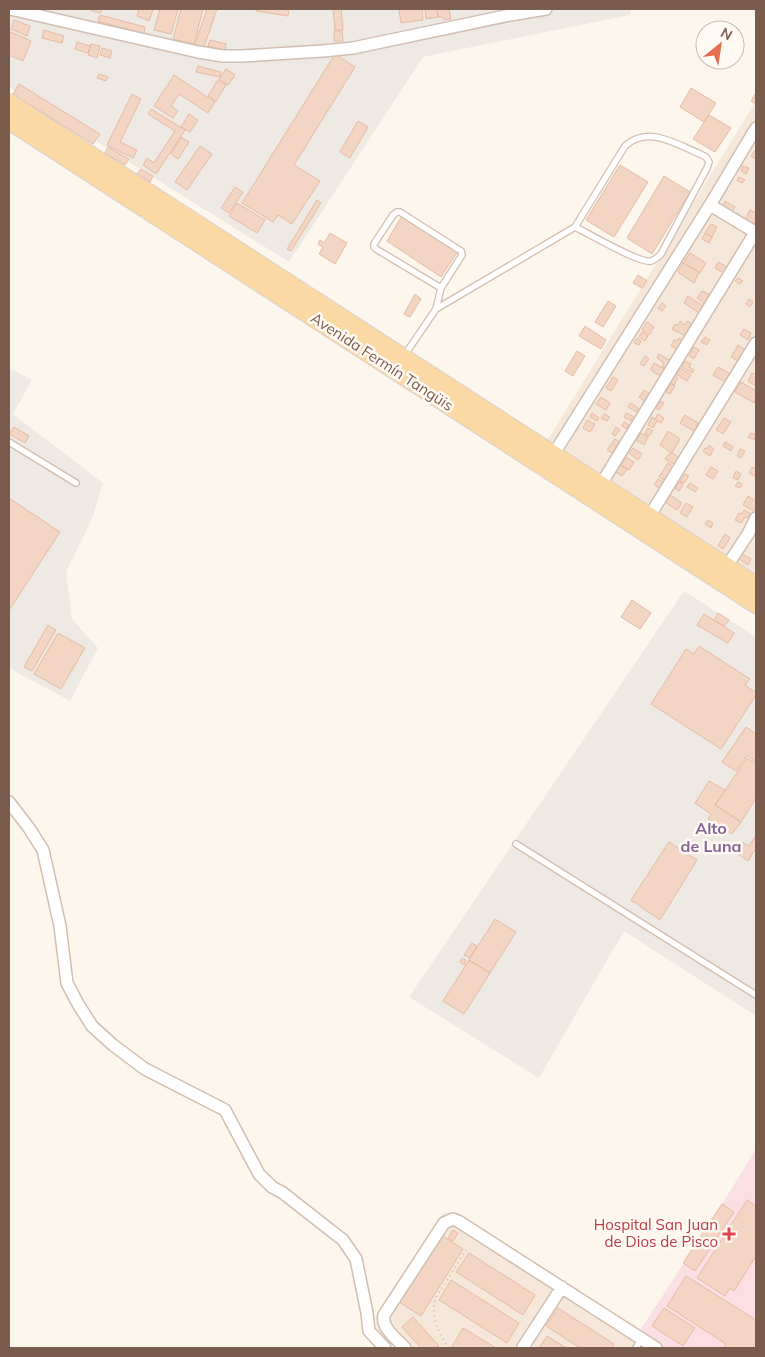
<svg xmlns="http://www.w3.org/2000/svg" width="765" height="1357" font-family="Mulish,sans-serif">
  <rect width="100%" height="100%" fill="#fdf6ec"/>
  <path fill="#f5e8da" d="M756,101V576L547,441Z
    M444,1212L649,1348H395L377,1329L375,1317Z"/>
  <path fill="#efe9e4" d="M9,9H631L630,15L423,57L289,262L9,87Z
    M9,368L32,380L13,414L103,483L92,519L66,572L72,619L98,648L70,701L18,673L9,667Z
    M684,591L756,637V1016L624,931L539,1078L409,997Z"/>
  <path fill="#fbdfe3" d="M756,1149V1348H665L639,1332L722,1204Z"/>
  <path fill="#f3d5c3" stroke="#e6bba3" d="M87,9H102L100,13Z
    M139,9H153L149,21L137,16Z
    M160,9H178L171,34L154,30Z
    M181,9H203L194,44L173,39Z
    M207,9H217L204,47L195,44Z
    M257,9H289L288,16L256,11Z
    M333,9H341L343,30H335Z
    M406,9H422L423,20L401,23L399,10Z
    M425,9H437L438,17L426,19Z
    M437,9H449L451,19L444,20L443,17H438Z
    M100,15L145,27L144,34L98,21Z
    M14,20L30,26L27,36L11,29Z
    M44,30L64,36L62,43L42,38Z
    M334,31H342L343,41H334Z
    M11,32L31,41L23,61L9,55V37Z
    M210,40L226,44L225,50L208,46Z
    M77,42L90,46L88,53L75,49Z
    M91,44L100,46L97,58L88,55Z
    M102,48L112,51L110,58L100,55Z
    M335,54L355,67L294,165L320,181L292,224L278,215L273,222L242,203Z
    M198,66L221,72L220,77L196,72Z
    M226,69L235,75L228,85L219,79Z
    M99,74L108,77L106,81L97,78Z
    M174,75L215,102L208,113L179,94L171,106L178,111L173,118L154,106Z
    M218,80L226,85L216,101L208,96Z
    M19,84L100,134L93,144L13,94Z
    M691,88L716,103L704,122L680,107Z
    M756,93V104L751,101Z
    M132,94L141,99L120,142L137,150L133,158L107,145Z
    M151,109L185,130L156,174L143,165L147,158L154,163L175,131L148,114Z
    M189,114L198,120L190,132L181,127Z
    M709,115L731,128L715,152L693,139Z
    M358,121L368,127L350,158L340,152Z
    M181,137L189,142L178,159L171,154Z
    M200,146L212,154L187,190L175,182Z
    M108,147L129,159L125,165L105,153Z
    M756,149V159L751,156Z
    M620,165L648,182L614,237L586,220Z
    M743,166L749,168L746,174L741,171Z
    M141,169L153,176L150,182L137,174Z
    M664,176L690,192L652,254L627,238Z
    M739,177L745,180L742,183L737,180Z
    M235,187L243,192L229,213L221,208Z
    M317,200L321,203L291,251L287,249Z
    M725,201L735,207L732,212L723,206Z
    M237,203L265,220L257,233L229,216Z
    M750,210L756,213V220L754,225L745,219Z
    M402,216L458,251L441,277L387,241Z
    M711,224L717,227L712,237L705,233Z
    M330,233L347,243L335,264L319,254L323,247L318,244L320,240L324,243Z
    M705,233L712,237L709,243L702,239Z
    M690,253L706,263L700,273L683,263Z
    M718,262L727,267L724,273L715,268Z
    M683,263L699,272L694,283L678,272Z
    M638,275L647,281L642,288L633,283Z
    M738,278L743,281L740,284L735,281Z
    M702,291L709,294L704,304L697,298Z
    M415,294L421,299L410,317L404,314Z
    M688,296L703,306L699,313L684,303Z
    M749,299L753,302L750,307L746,304Z
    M608,301L616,306L603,327L595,322Z
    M662,303L666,306L662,311L658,308Z
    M680,321L685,325L687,321L694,325L687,337L672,329L675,324L677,326Z
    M647,322L654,327L649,335L642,330Z
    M585,326L606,340L601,349L579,336Z
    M744,329L751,333L748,340L740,335Z
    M642,332L648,336L645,341L639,337Z
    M705,337L710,340L707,345L701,342Z
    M637,338L641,341L639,345L634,343Z
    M679,338L685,342L680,351L671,346L674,340L677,341Z
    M738,345L747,351L740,362L731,357Z
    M694,347L699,350L694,359L689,356Z
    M577,351L585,356L573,376L565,371Z
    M659,354L672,362L667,369L662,367L664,363L657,358Z
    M645,356L649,359L644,366L640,364Z
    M685,361L691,364L689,367L694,370L692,373L682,367Z
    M654,363L666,370L662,377L652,371L651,369Z
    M718,367L732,375L727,383L713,375Z
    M680,368L691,375L687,381L676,374Z
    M752,373L756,375V386L748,381Z
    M674,376L678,378L674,385L670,383Z
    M613,377L618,380L611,391L606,388Z
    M741,382L756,391V398L754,403L735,392Z
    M671,384L675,386L670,394L666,392Z
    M644,390L649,393L644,401L639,397Z
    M601,397L610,403L606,410L596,404Z
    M661,401L664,403L659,410L656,408Z
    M631,403L638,408L636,412L628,407Z
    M592,413L599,418L597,421L590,417Z
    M626,413L633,416L631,421L624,417Z
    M604,414L610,417L607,421L601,418Z
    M658,414L664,418L661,423L655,419Z
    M685,415L698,423L696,426L700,428L697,433L680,423Z
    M652,417L657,421L653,428L648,425Z
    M724,418L731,422L723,434L716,430Z
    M587,420L595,424L590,432L583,428Z
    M624,422L629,425L627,429L622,426Z
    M14,427L29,436L25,443L9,434Z
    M616,427L620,430L615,436L612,434Z
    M648,428L653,431L649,436L645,434Z
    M668,431L680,439L672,453L660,445Z
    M641,433L648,437L644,445L636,440Z
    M751,433L756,435L754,440L748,437Z
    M615,439L619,442L612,453L607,450Z
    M725,442L733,447L731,451L723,446Z
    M709,445L714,449L710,456L703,451L705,448L707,449Z
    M633,448L642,454L638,460L629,453Z
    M740,449L745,451L741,458L737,456Z
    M672,453L680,458L675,465L665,459L669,454Z
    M626,457L634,462L629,470L621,465Z
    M668,463L673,467L664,480L659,477Z
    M620,465L627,469L622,476L616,472Z
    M711,467L718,471L713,479L706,475Z
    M752,467L756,469L755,476L749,473Z
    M736,471L741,474L738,480L733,478Z
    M685,474L689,476L684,483L680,481Z
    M658,479L663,482L659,488L654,485Z
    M679,482L683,484L679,491L675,488Z
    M738,482L742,484L740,488L735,486Z
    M690,483L698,488L695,492L687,487Z
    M670,495L682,503L677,510L665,502Z
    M748,496L756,501V512L743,505Z
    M9,498L60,532L10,609L9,608Z
    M686,503L693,507L687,517L680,513Z
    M744,510L750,513L747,518L745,517L741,523L735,520L739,513L742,514Z
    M708,520L713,523L711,528L705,524Z
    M725,534L730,538L723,549L718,546Z
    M739,552L751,559L748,565L736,557Z
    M632,600L651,613L640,629L621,617Z
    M718,613L729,620L724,626L714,620Z
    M704,614L734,633L728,643L697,625Z
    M48,625L56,630L32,671L24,667Z
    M58,633L85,648L61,689L34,674Z
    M699,646L750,679L745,685L756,693V695L721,749L651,704L686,649L694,654Z
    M746,727L756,734V762L747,755L736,771L722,762Z
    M747,758L756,764V798L741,822L715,805Z
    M709,781L725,790L715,805L741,822L732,834L708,819L711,814L695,803Z
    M756,835V848L748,861L735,852L742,842L749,846Z
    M669,842L697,860L660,920L631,900Z
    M495,919L516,932L490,973L469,960Z
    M472,943L477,946L469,958L464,955Z
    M462,958L466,960L464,965L460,962Z
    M469,960L490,973L464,1014L443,1001Z
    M747,1200L756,1206V1256L734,1291L730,1288L725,1296L697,1278Z
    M722,1204L734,1212L695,1271L683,1263Z
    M453,1230L458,1233L453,1241L448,1238Z
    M441,1235L463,1249L421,1316L399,1302Z
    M469,1253L535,1295L523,1315L456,1272Z
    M686,1276L756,1320V1348H723L726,1344L667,1306Z
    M451,1280L519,1323L507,1343L439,1300Z
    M558,1308L614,1344L611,1348H580L546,1326Z
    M664,1308L695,1328L683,1346L652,1326Z
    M413,1317L439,1346L437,1348H421L402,1327Z
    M463,1328L496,1348H451Z
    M547,1336L566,1348H539Z"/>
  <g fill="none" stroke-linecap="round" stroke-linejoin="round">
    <g stroke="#d1beb0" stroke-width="8">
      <path id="service" d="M436,309L441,288L376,249L374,247V244L393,215L397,212H400L461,251L462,255L441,288
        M404,356L436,309L575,227L625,146C648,125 676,144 700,154L706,157L709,162L707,168L661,254C658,257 655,260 651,261C640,264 588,233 575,227
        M9,442L76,483
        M516,844L756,995
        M636,1348L641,1339"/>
    </g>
    <g stroke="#d1beb0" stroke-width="14">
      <path id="minor" d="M10,9L198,52L223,56H242L323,51L353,48L510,15L546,9
        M710,205L755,232
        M553,455L710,205L756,128
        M600,486L756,231
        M649,517L756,343
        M723,572L748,534L756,518
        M9,802L29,828L43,850L60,926L67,983L78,1004L92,1026L113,1045L145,1069L225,1110L259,1174L272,1187L283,1193L343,1240L356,1259L367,1313L369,1331L385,1348
        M523,1347L562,1287
        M405,1348C397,1339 381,1328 384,1315L444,1223L453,1219L458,1221L656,1348"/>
    </g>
    <g stroke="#dad1cd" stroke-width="20">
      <path id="primary" d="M9,103L756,586
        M9,120L756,604"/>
    </g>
    <path stroke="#d9b8a5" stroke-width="2" stroke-dasharray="1 4" stroke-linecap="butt" d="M449,1348C438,1333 431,1317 435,1299L466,1250"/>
    <use href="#service" stroke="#fff" stroke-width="5.5"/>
    <use href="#minor" stroke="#fff" stroke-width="11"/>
    <use href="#primary" stroke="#fbd9a5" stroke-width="18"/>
  </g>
  <path fill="#e0444e" stroke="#fffaf3" stroke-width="2" d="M726.5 1226.5h5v5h5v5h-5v5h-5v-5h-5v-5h5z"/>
  <g text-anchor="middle" stroke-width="5" stroke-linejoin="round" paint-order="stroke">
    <g font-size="15" fill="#7a5c4d" stroke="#fffaf3">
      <text transform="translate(382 362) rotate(33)" y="5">Avenida Fermín Tangüis</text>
    </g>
    <g font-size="15" fill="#be3a42" stroke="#fffaf3" text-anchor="end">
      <text x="718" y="1230">Hospital San Juan<tspan x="718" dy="17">de Dios de Pisco</tspan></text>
    </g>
    <g font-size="16" font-weight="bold" fill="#846695" stroke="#fffaf3">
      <text x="711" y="834">Alto<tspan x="711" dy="18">de Luna</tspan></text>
    </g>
  </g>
  <rect width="765" height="1357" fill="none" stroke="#7a5c4d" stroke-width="20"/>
  <g transform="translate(720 45) rotate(30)"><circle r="24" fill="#fffaf3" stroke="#cabbb1"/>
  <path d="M0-4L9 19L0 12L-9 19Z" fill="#e76f51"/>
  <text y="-8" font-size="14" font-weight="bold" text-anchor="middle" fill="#7a5c4d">N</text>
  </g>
</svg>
